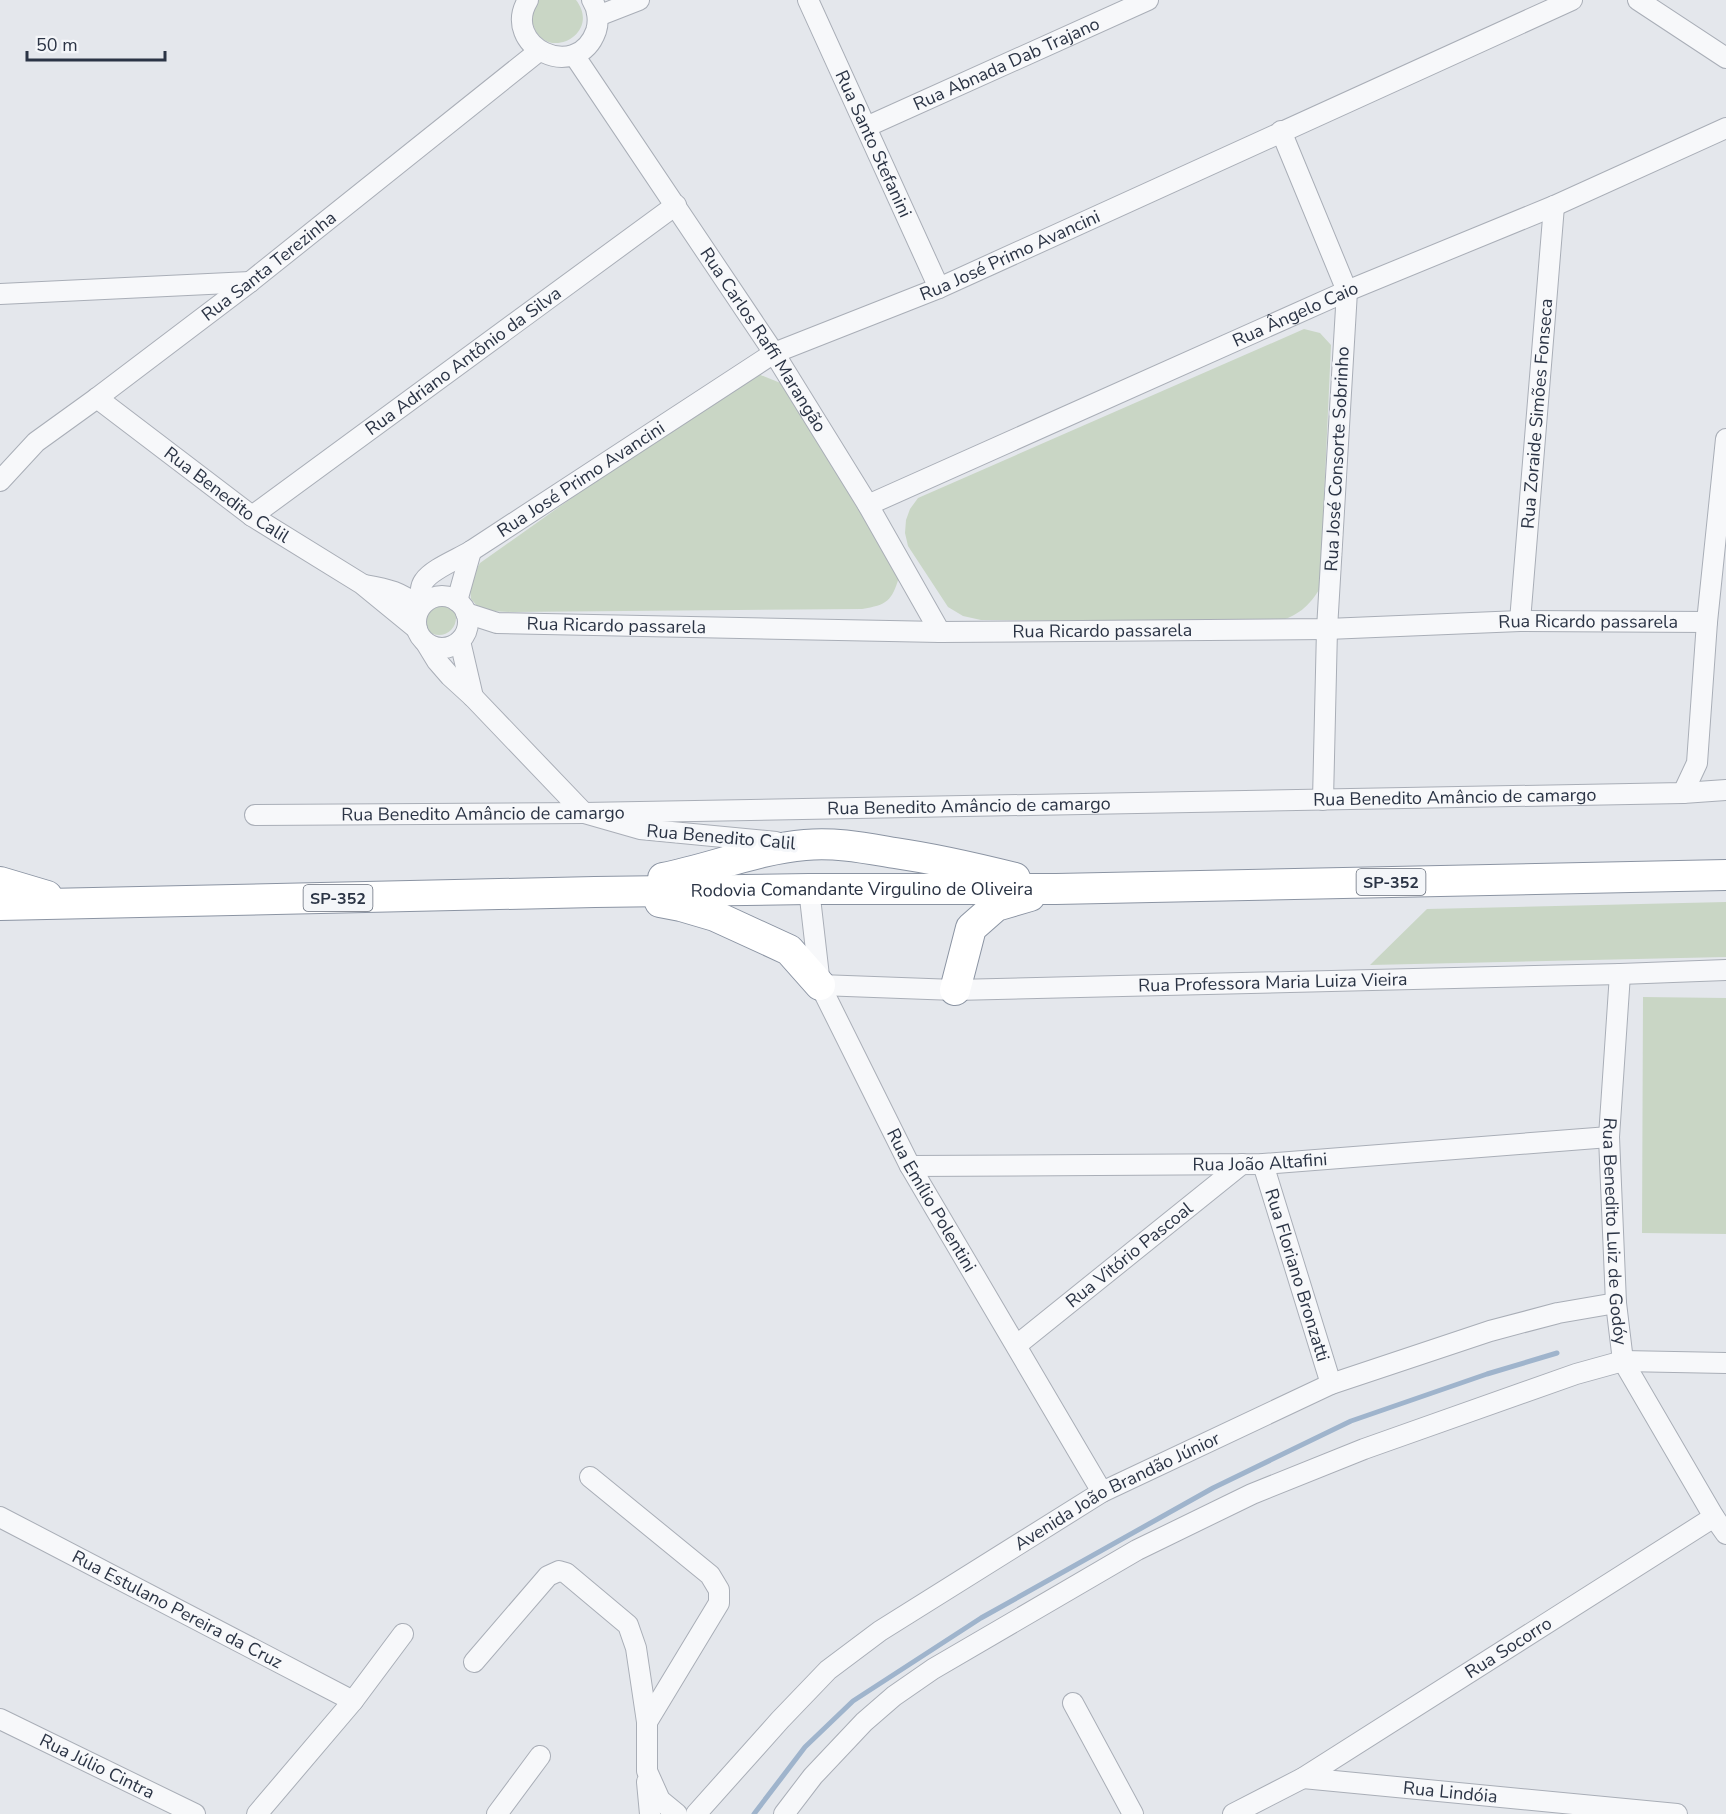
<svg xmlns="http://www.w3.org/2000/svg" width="1726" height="1814" font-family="'Nunito Sans',sans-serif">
  <rect width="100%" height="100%" fill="#e4e7ec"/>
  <path fill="#c9d6c5" d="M539,0H576C602,34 547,62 534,27C530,17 533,8 539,0Z
    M1304,329L1320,333L1331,345L1320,588C1309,607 1297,616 1277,622L981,620L963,616L948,607L908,546L905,533L906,520L910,509L918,498Z
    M758,374L783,384L899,577C892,601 887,605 862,609L513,612L489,611L478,607L471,599L469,582L480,563L734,383Z
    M422 618a17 17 0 1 1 34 0a17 17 0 1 1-34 0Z
    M1726,902V957L1370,965L1427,909Z
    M1643,997L1726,998V1234L1642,1233Z"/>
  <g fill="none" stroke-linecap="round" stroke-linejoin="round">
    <path stroke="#9fb4cc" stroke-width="5" d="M754,1814L805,1747L853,1701L981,1618L1213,1488L1351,1421L1487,1374L1557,1353"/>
    <g stroke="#a9aeb7" stroke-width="22">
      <g id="minor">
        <path d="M528,0C500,46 577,84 596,31C599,22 598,9 592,0"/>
        <path id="s1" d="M808,0L939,288"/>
        <path d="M1638,0L1726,58"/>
        <path d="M598,16L639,0"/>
        <path id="s2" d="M574,55L774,353L868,505L940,632"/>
        <path id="s3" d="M866,127L1148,0"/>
        <path d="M1281,131L1347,291L1327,629L1323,800"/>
        <path d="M0,294L250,282"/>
        <path id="s4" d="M97,398L252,516L362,584L417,629"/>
        <path id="s5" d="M0,481L36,442L97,398L250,282L539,51"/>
        <path id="s6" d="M868,505L1347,291L1554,206L1726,128"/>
        <path id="s7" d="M252,516L676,205"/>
        <path d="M365,585C389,589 400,592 420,607"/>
        <circle cx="442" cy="622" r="26"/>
        <path d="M457,601L471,551"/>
        <path id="s8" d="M421,605C421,597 419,588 424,581C432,569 458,559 471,551L774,353L939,288L1572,0"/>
        <path id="s9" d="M466,613L497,623L940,632L1327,629L1520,621L1707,622"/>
        <path id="s10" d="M1520,621L1554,206"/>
        <path d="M460,641L473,697"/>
        <path d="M426,643L437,661L450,676L473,697L584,813L640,829L776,842"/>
        <path d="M1683,793L1697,763L1707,622L1726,439"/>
        <path id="s11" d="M255,815L584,813L1683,793L1726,790"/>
        <path id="s12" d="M809,889L820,985L910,1166L1102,1492"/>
        <path id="s13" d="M1620,974L1609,1137L1616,1303L1623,1361L1714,1517L1726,1534"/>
        <path id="s14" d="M820,985L955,990L1620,974L1726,970"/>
        <path id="s15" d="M1263,1164L1331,1384"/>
        <path id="s16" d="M910,1166L1263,1164L1609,1137"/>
        <path id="s17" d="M1017,1345L1242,1164"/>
        <path d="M590,1477L710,1575L719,1590V1603L647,1722"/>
        <path id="s18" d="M0,1517L353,1701"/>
        <path d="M474,1662L548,1576L559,1571L566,1573L628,1625L636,1648L647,1722V1771L660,1800L677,1814"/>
        <path d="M1073,1703L1133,1814"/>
        <path id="s19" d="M0,1719L195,1814"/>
        <path id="s20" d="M1303,1778L1677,1814"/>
        <path d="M647,1782L650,1814"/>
        <path d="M257,1814L353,1701L403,1634"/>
        <path d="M497,1814L540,1756"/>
        <path id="s21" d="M696,1814L780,1720L828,1670L880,1631L1102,1492L1331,1384L1490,1331L1558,1313L1616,1303"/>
        <path d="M784,1814L813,1776L864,1722L894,1696L933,1669L1137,1550L1252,1494L1364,1449L1576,1374L1623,1361L1726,1363"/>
        <path id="s22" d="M1233,1814L1303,1778L1714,1517"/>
      </g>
    </g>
    <g stroke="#8b94a3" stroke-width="32">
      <g id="highway">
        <path d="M663,878C710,869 757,849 805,845C835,842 865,848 895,853C936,859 975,868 1015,878"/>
        <path d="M0,882L47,896"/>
        <path d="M660,902L681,906L715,916L789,950L820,985"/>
        <path id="s23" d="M0,905L595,892L809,889H1056L1726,875"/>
        <path d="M955,990L971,928L996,906L1030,896"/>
      </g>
    </g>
    <use href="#minor" stroke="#f7f8fa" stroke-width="20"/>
    <use href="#highway" stroke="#fff" stroke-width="30"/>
  </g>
  <g text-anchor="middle" stroke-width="6" stroke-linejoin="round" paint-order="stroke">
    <g fill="#f4f6f9" stroke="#676e7b" stroke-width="1.5">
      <rect x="1356.5" y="869" width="69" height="26" rx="4.5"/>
      <rect x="303.5" y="885" width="69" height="26" rx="4.5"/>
    </g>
    <g font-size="16" font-weight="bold" fill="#2b3445">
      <text x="1391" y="888">SP-352</text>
      <text x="338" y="904">SP-352</text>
    </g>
    <g font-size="18" fill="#2b3445" stroke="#f4f6f9">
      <text dy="6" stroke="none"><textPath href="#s3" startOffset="154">Rua Abnada Dab Trajano</textPath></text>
      <text dy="6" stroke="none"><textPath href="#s1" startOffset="158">Rua Santo Stefanini</textPath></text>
      <text dy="6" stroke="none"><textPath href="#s8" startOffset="698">Rua José Primo Avancini</textPath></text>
      <text dy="6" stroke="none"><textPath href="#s5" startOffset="345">Rua Santa Terezinha</textPath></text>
      <text dy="6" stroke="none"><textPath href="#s6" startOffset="468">Rua Ângelo Caio</textPath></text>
      <text dy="6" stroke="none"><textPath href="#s2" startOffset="342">Rua Carlos Raffi Marangão</textPath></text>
      <text dy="6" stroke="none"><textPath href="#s7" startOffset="262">Rua Adriano Antônio da Silva</textPath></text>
      <text dy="6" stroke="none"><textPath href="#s10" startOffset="208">Rua Zoraide Simões Fonseca</textPath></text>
      <text transform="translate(1337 459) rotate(-87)" y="6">Rua José Consorte Sobrinho</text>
      <text dy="6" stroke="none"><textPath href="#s8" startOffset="212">Rua José Primo Avancini</textPath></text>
      <text dy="6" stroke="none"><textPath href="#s4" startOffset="162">Rua Benedito Calil</textPath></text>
      <text dy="6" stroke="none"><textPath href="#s9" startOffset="1124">Rua Ricardo passarela</textPath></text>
      <text dy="6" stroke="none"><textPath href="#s9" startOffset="152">Rua Ricardo passarela</textPath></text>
      <text dy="6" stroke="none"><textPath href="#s9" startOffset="638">Rua Ricardo passarela</textPath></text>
      <text dy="6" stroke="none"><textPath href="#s11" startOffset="1200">Rua Benedito Amâncio de camargo</textPath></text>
      <text dy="6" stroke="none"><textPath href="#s11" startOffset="714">Rua Benedito Amâncio de camargo</textPath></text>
      <text dy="6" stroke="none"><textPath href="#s11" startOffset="228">Rua Benedito Amâncio de camargo</textPath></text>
      <text transform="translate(721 837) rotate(5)" y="6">Rua Benedito Calil</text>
      <text dy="6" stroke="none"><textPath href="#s23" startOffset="862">Rodovia Comandante Virgulino de Oliveira</textPath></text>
      <text dy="6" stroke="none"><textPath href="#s14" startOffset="453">Rua Professora Maria Luiza Vieira</textPath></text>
      <text dy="6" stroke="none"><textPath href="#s16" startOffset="350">Rua João Altafini</textPath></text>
      <text dy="6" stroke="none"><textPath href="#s12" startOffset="339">Rua Emílio Polentini</textPath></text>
      <text dy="6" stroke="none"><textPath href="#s13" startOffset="258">Rua Benedito Luiz de Godóy</textPath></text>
      <text dy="6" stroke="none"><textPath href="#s17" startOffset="144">Rua Vitório Pascoal</textPath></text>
      <text dy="6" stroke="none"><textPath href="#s15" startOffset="116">Rua Floriano Bronzatti</textPath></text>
      <text dy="6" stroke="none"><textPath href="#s21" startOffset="536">Avenida João Brandão Júnior</textPath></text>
      <text dy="6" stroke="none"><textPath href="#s18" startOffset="200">Rua Estulano Pereira da Cruz</textPath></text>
      <text dy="6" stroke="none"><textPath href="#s22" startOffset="322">Rua Socorro</textPath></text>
      <text dy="6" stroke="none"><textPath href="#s19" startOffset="108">Rua Júlio Cintra</textPath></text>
      <text dy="6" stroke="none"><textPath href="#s20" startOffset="148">Rua Lindóia</textPath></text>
    </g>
  </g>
  <path d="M27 51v9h138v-9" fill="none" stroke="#2b3445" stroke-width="3"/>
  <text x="36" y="51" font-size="18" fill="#2b3445" stroke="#f4f6f9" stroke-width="4.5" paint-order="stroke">50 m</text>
</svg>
